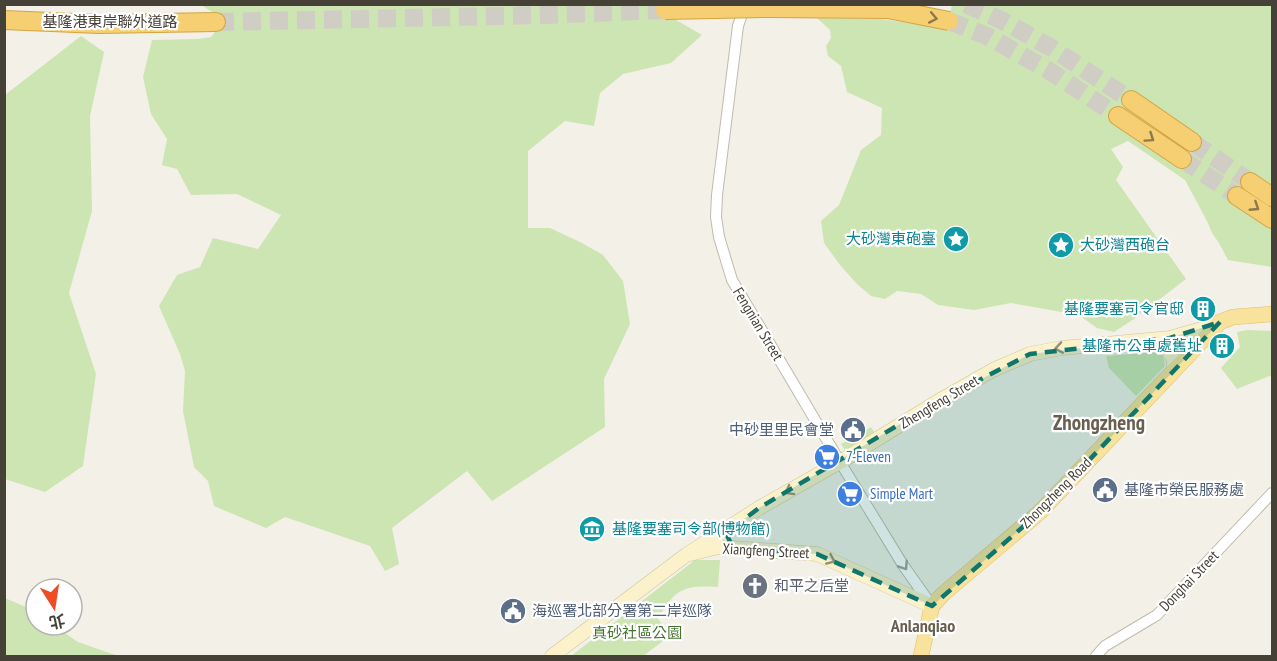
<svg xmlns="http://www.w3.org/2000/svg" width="1277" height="661" font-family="'PT Sans Narrow','Noto Sans TC',sans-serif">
  <rect width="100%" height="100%" fill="#f3f0e8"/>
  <path fill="#cce5b3" d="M201,5H662L676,20L702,35L671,63L623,74L600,93L594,126L565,121L528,151V228H550L582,243L603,255L623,281L630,324L604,379L605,427L492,501L467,471L392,528L399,564L385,571L370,546L285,517L266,528L214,506L208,481L194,467L183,411L185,371L180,354L159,306L177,275L200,267L213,238L258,249L281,215L237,194L191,195L177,169L162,165L167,139L151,114L143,77L152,40L198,39L211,37L220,26L216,14Z
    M952,5H1272V267L1228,260L1219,243L1212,233L1207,221L1185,180L1128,141L1111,149L1123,167L1116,180L1186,279L1134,319L1114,332L1097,328L1079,315L1011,303L974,310L938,305L921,294L897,291L885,299L871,296L857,284L840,265L824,243L821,221L839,205L861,150L881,135L882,108L847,92L841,66L828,56L826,46L831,38L830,30L817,18L883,19L939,28L947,24Z
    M81,36L104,52L90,116L92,211L69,293L96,374L83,466L45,492L5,479V95Z
    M1247,330L1272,331V375L1237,389L1221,368L1240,347L1237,332Z
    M1157,352L1163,356L1165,366L1136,396L1109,368L1106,356Z
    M871,427L876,435L846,452L841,444Z
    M695,560H720L718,587C683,585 675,589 658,619L671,635L643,656H571Z
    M5,598L28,608L36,614V625H53L78,642L118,656H5Z"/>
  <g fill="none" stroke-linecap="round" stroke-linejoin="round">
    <path stroke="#d0cdc5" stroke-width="18" stroke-dasharray="18 9" stroke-linecap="butt" d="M966,4L1001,20L1050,47L1131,100
      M949,21L987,36L1048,70L1118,116
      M216,22L545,15L665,10
      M1192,142L1250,182
      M1182,159L1237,196"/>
    <g stroke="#c1bbae" stroke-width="12">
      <path id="street" d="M745,5L738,26L717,195L716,217L719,237L732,280L840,462L903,565L932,606
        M1096,656L1105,646L1157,615L1272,493"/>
    </g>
    <g stroke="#d0c59a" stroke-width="15">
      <path id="secondary" d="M1146,342C1163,347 1176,350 1174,371
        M686,555L759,508L840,462L942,399L993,370L1030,354L1062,348L1170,338L1198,330L1220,322
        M552,656L686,555L718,547L817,554L932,606"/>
    </g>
    <g stroke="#dcc06d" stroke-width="16">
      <path id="primary" d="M921,656L932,606L943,594L1040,512L1220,322L1233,317L1272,314"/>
    </g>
    <g stroke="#d3a442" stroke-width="20">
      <path id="highway" d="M4,20L99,24L216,22
        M1131,100L1192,142
        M1118,116L1182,159
        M1250,182L1272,197
        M1237,196L1272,219"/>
    </g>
    <use href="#street" stroke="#fff" stroke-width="10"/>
    <use href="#secondary" stroke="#fbf1ca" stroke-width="14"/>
    <use href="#primary" stroke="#f8e29c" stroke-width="15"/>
    <use href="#highway" stroke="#f5cf71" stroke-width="18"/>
    <g stroke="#d3a442" stroke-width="20" stroke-linecap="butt">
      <path id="highway-bridge" d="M665,10L767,8L888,9L949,21"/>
    </g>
    <use href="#highway-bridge" stroke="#f5cf71" stroke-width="18"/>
  </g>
  <defs><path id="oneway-chevron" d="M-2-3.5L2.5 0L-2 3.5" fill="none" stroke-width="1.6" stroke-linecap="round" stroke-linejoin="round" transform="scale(1.5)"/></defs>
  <g stroke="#8c7a4e">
    <use href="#oneway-chevron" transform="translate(933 18) rotate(11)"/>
    <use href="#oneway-chevron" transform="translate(1150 138) rotate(34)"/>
    <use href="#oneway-chevron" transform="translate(1255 207) rotate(33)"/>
  </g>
  <g stroke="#979079">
    <use href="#oneway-chevron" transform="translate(1059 348) rotate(171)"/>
    <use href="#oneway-chevron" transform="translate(789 491) rotate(151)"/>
    <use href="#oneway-chevron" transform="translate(831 560) rotate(24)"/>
  </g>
  <use stroke="#a2a09b" href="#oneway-chevron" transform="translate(904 566) rotate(57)"/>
  <path fill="#0f766e" fill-opacity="0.2" stroke="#0f766e" stroke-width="4.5" stroke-dasharray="12 8" stroke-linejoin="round" d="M1220,322L1040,512L932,606L817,554L733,548L726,533L759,508L942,399L1030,354L1170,338Z"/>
  <defs>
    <g id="sight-disc" transform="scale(1.35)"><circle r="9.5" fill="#0f9aa8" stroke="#fff"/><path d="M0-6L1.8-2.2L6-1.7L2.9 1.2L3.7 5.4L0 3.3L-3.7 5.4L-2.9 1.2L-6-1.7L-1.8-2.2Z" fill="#fff"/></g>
    <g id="building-disc" transform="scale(1.35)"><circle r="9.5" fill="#0f9aa8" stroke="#fff"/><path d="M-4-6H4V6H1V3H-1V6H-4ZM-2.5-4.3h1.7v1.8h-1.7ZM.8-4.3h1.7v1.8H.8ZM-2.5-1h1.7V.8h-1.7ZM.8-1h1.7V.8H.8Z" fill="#fff"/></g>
    <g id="civic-disc" transform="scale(1.35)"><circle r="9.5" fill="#5c6f8a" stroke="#fff"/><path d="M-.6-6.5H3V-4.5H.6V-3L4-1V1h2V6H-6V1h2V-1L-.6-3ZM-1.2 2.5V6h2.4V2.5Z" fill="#fff"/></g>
    <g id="supermarket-disc" transform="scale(1.35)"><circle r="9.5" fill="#3f7fe0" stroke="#fff"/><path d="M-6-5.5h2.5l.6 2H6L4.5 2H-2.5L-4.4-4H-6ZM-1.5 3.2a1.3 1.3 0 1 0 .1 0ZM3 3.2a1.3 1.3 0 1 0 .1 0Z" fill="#fff"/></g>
    <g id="museum-disc" transform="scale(1.35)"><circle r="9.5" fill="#0f9aa8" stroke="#fff"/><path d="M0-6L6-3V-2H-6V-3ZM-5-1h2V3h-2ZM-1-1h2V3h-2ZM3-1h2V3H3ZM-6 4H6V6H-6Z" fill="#fff"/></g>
    <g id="church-disc" transform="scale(1.35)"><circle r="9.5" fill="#6b7280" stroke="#fff"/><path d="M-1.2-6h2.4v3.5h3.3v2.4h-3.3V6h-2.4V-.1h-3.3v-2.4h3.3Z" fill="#fff"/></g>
  </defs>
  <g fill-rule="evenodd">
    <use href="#sight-disc" x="956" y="239"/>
    <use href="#sight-disc" x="1061" y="245"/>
    <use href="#building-disc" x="1203" y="309"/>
    <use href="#building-disc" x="1222" y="346"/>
    <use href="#civic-disc" x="853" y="430"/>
    <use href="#supermarket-disc" x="827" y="457"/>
    <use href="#civic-disc" x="1105" y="490"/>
    <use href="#supermarket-disc" x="850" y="494"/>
    <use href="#museum-disc" x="592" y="529"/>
    <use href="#church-disc" x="755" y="586"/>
    <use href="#civic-disc" x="513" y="611"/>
  </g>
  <g text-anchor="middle" stroke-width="4.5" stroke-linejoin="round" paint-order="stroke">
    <g font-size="15" fill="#464137" stroke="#fff">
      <text x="110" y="27">基隆港東岸聯外道路</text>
      <text transform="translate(758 324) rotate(59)" y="5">Fengnian Street</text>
      <text transform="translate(939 402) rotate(-31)" y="5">Zhengfeng Street</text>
      <text transform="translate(1056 493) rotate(-45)" y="5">Zhongzheng Road</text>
      <text transform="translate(766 551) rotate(3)" y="5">Xiangfeng Street</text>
      <text transform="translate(1189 581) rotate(-46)" y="5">Donghai Street</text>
    </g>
    <g font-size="15" fill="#0d838f" stroke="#fff" text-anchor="end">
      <text x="936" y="244">大砂灣東砲臺</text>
      <text x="1080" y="250" text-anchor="start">大砂灣西砲台</text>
      <text x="1184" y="314">基隆要塞司令官邸</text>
      <text x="1202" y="351">基隆市公車處舊址</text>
      <text x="612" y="534" text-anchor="start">基隆要塞司令部(博物館)</text>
    </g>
    <g font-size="15" fill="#4e5e75" stroke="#fff" text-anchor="start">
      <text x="834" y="435" text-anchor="end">中砂里里民會堂</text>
      <text x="1124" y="495">基隆市榮民服務處</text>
      <text x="532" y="616">海巡署北部分署第二岸巡隊</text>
    </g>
    <g font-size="15" fill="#366cbe" stroke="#fff" text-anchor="start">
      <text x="846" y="462">7-Eleven</text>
      <text x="870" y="499">Simple Mart</text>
    </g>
    <g font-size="15" fill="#5b616d" stroke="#fff" text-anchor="start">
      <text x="774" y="591">和平之后堂</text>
    </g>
    <g font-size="15" fill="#45742e" stroke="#fff">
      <text x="637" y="638">真砂社區公園</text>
    </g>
    <g font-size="18" font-weight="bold" fill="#685f4f" stroke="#fff">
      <text x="923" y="632">Anlanqiao</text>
    </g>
    <g font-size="21" font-weight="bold" fill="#685f4f" stroke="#fff">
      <text x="1099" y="430">Zhongzheng</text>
    </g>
  </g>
  <rect width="1277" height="661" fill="none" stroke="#464137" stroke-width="12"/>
  <g transform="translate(54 607) rotate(168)"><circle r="28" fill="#ffffff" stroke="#b5b3af" stroke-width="1.5"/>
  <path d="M0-4.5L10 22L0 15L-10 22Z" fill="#ec4c26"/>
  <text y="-9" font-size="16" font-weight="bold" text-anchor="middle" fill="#464137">北</text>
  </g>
</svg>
